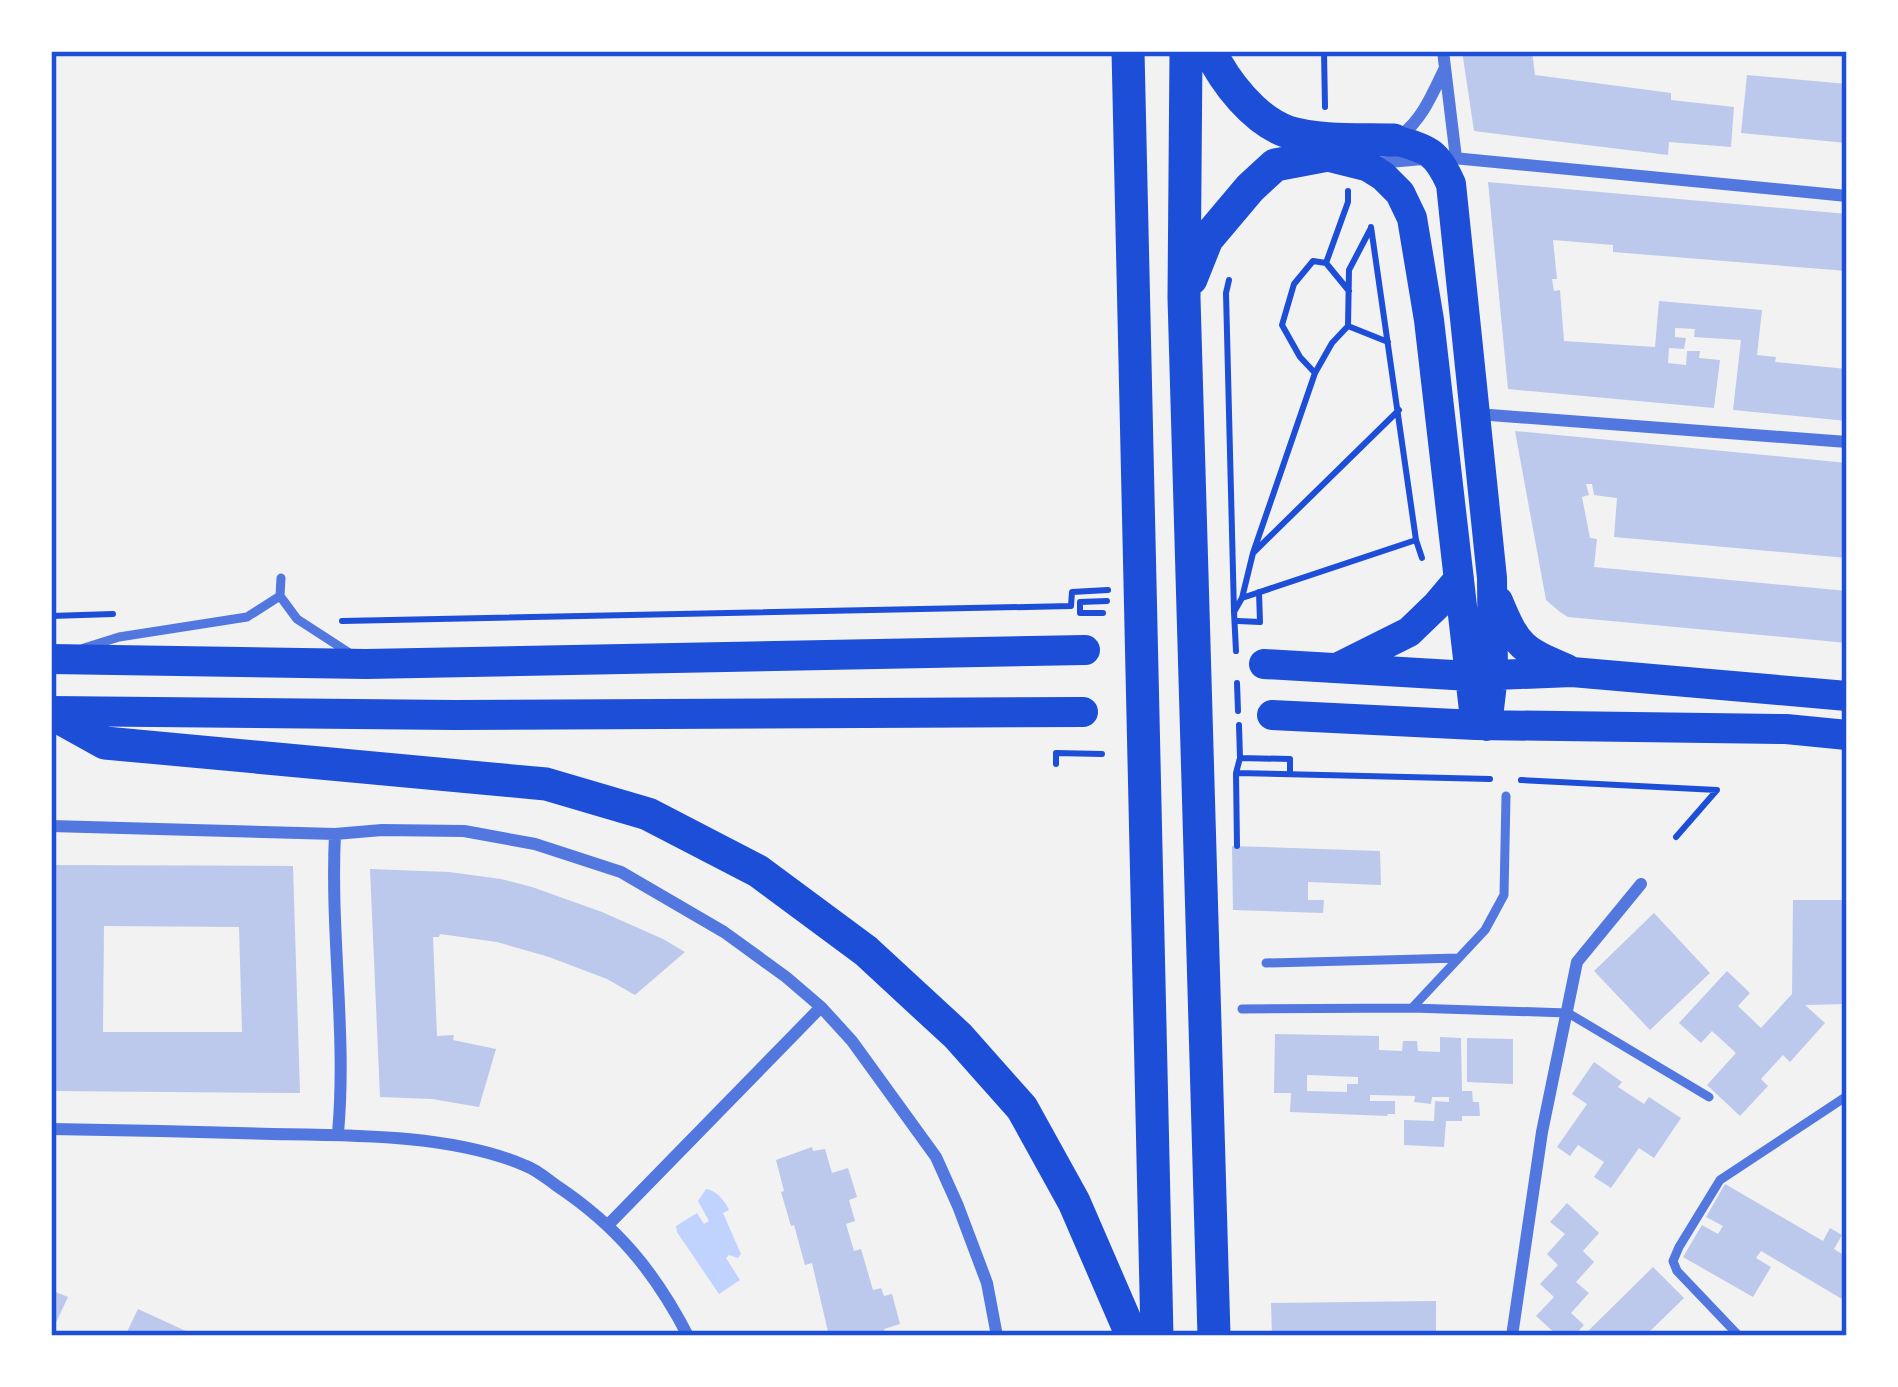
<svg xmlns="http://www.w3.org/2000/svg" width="1898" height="1387" font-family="Mulish,sans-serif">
  <rect width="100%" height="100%" fill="#f2f2f2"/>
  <path fill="#bfd3fe" d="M706,1189C716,1190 725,1201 729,1210L723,1213L741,1254L738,1258L729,1255L726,1258L740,1280L719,1294L677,1232L676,1226L697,1213L704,1224L709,1221L698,1201Z"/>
  <path fill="#bdc9ec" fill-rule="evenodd" d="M1462,51H1532L1535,75L1671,93V100L1734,107L1731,147L1669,142L1668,155L1474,131Z
    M1747,75L1847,84V143L1741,133Z
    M1488,182L1847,214V271L1613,252V245L1553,240L1557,279H1552L1554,291L1560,290L1564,341L1655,347L1659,301L1762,310L1757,355L1776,357L1775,362L1847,369V421L1733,410L1741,340L1694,337L1695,329L1675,328V337L1686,338L1684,349L1669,348L1668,363L1686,365L1687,351H1700L1699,358L1720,360L1714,408L1508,389Z
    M1515,431L1847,463V558L1614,537L1617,498L1594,495L1592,484H1586L1589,495L1582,497L1590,538L1597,539L1594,567L1847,591V643L1568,617L1560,612L1546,600Z
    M1232,846L1380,851L1381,885L1308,882V900H1324L1323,913L1233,910Z
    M51,865L293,866L300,1093L51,1091ZM104,926L239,927L242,1032H103Z
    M370,869L449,872L501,879L532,887L602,912L663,939L685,952L635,995L607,979L549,957L497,942L440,934L439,937H433L437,1036L454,1035L453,1040L496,1049L479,1107L432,1099L380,1097Z
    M1793,900H1847V1004L1805,1005L1825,1023L1790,1062L1783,1055L1761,1079L1768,1086L1740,1116L1707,1085L1736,1053L1712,1031L1701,1043L1679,1023L1727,971L1750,993L1738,1006L1761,1028L1792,994Z
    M1654,913L1710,973L1650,1030L1594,971Z
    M1275,1034L1379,1036V1050L1402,1051L1403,1041H1417L1418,1051L1440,1052V1037L1461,1038L1462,1091H1472L1473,1102H1479L1480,1116H1462V1121H1446L1444,1147L1404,1145V1120L1434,1121L1435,1101L1449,1102V1097H1432L1431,1104L1414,1102L1415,1096L1370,1095V1101H1395V1114H1388L1387,1116L1290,1112L1291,1093H1274ZM1307,1075L1358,1077V1084H1347V1092L1307,1091Z
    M1467,1038L1513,1039V1084L1467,1082Z
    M1594,1062L1622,1082L1618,1087L1644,1104L1649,1097L1681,1118L1654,1158L1639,1148L1611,1188L1594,1177L1604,1162L1578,1145L1570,1156L1557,1147L1587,1104L1572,1094Z
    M812,1147L813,1151L825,1149L832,1173L848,1168L857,1197L849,1200L855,1221L846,1224L854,1251L861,1249L873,1290L881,1288L884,1296L892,1294L900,1324L884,1329L886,1336H829L812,1263L805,1265L794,1225L791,1226L781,1192L784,1191L776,1160Z
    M1725,1184L1823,1241L1830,1228L1842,1235L1834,1249L1847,1257V1302L1761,1251L1756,1258L1771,1267L1753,1297L1683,1257L1702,1225L1718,1234L1723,1226L1706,1217Z
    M1567,1203L1599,1233L1583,1251L1594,1262L1576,1282L1589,1293L1571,1313L1584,1325L1574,1336H1558L1536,1316L1554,1297L1540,1284L1558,1265L1547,1254L1565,1234L1550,1222Z
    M1653,1267L1684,1298L1645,1336H1583Z
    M51,1290L68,1297L51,1333Z
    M1436,1301V1336H1272L1271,1303Z
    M138,1309L188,1332L186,1336H125Z"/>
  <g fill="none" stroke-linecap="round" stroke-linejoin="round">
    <path stroke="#1d4ed8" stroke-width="6" d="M1324,51L1325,107
      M1348,191V202L1326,263L1349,291
      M1371,227L1416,540
      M1371,228L1349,270L1348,326L1388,342
      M1326,263L1313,261L1294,284L1282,325L1300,357L1315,373L1332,343L1348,326
      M1229,280L1226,293L1234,612
      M1315,373L1253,553L1399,410
      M1253,553L1242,598L1416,540L1422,558
      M1103,613H1080V602L1107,601
      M51,616L113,614
      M342,621L1071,606L1072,592L1108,590
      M1238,621L1260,622L1259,592
      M1236,651L1234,612L1242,598
      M1237,683L1238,711
      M1240,758L1290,759V772
      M1056,764V753L1102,754
      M1236,773L1490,779
      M1521,780L1717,790L1676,837
      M1237,846L1236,773L1240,758L1239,725"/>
    <path stroke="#5277de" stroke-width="9" d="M281,578L280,596L297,619L351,654
      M84,648L119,637L247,617L280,596
      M1266,963L1459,958
      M1412,1008L1485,930L1504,895L1506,796
      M1242,1009L1412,1008L1568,1013L1709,1097
      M1739,1336L1677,1271L1673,1261L1679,1247L1720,1180L1847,1096"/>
    <path stroke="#5277de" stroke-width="12" d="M1443,51L1456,158
      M1401,135C1423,119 1433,92 1445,68
      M1443,157L1847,196
      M1377,163L1423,159
      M1477,414L1847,442
      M51,826L335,834L382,830L464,831L535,844L621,872L724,932L786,977L821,1007L852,1041L936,1157L958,1206L987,1283L997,1336
      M335,834C330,934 347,1034 338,1133
      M51,1129C125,1130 198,1132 272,1134C350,1135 454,1134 526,1166C537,1170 547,1179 557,1186C617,1226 655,1272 688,1336
      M608,1225L821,1007
      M1512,1336L1542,1132L1577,962L1641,884"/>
    <path stroke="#1d4ed8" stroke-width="30" d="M1394,140C1428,149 1436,151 1451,184L1492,578L1493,675L1487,726
      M1364,164L1383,176L1400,193L1412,218L1429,320L1475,719
      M1498,601C1517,647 1522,650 1567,669
      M51,659L366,664L1085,650
      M1264,664L1470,676L1572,672L1847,696
      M1337,668L1409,632L1437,605L1459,579
      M51,711L455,715L1083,712
      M1272,715L1476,725L1786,729L1847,735"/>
    <path stroke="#1d4ed8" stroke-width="33" d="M1128,51L1157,1336
      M1186,51L1184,298L1214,1336
      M1210,51C1225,82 1254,120 1288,132C1321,142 1360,139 1394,140
      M1191,279L1207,239L1250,188L1275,165L1328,155L1364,164
      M51,713L105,743L546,784L648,814L758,871L866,951L958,1036L1022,1108L1074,1202L1132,1336"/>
  </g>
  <rect width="1898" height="1387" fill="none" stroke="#ffffff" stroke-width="108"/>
  <rect x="54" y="54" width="1790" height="1279" fill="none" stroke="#1d4ed8" stroke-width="4.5"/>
</svg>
